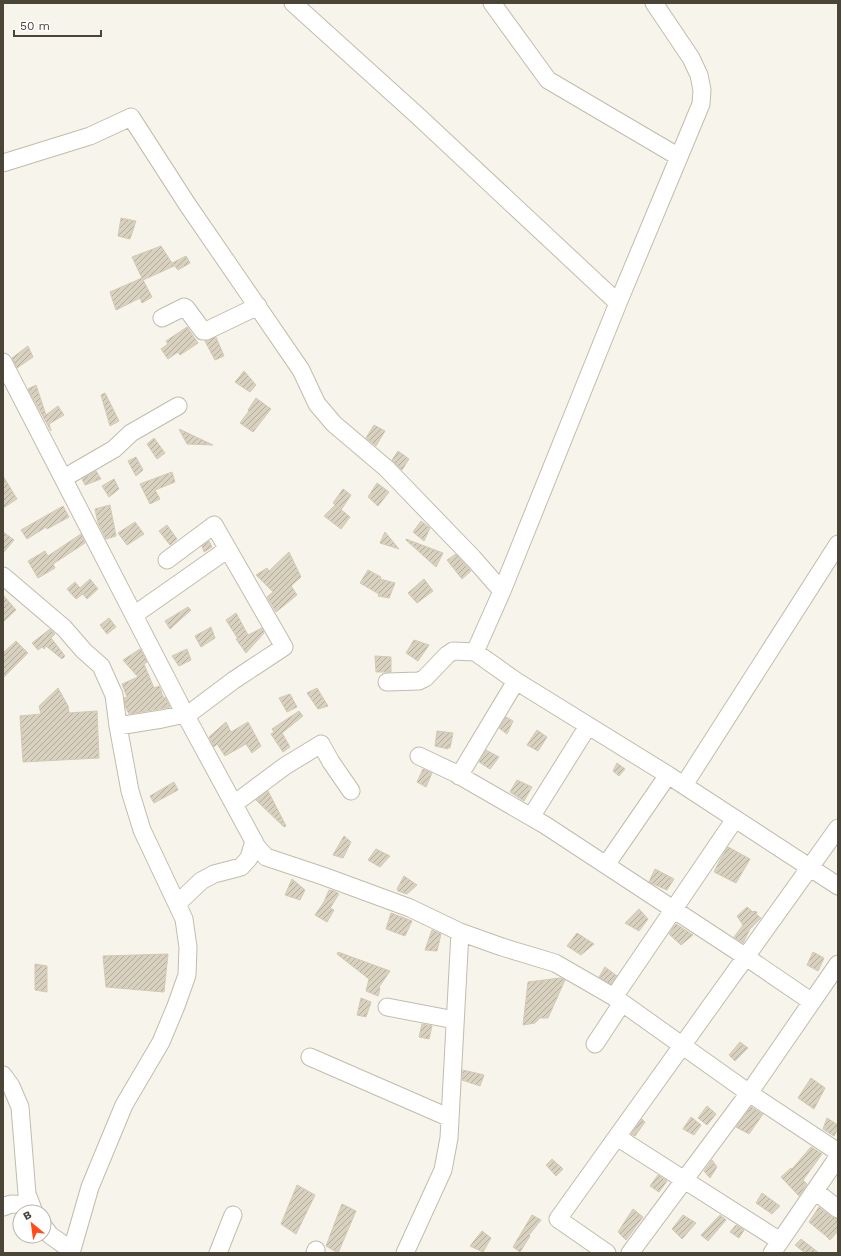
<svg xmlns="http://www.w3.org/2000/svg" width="841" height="1256" font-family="'Work Sans',sans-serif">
  <defs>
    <pattern id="building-hatch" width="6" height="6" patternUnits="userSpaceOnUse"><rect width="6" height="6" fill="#d9d1c0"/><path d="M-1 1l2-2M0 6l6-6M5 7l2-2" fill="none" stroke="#b2ab9d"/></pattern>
  </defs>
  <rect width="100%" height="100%" fill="#f6f4eb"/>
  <path fill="url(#building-hatch)" stroke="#d4c9b2" d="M121,218L136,221L130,239L118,236Z
    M161,246L172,263L186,256L190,263L178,270L173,264L174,266L143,280L152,297L142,303L140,298L116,310L110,292L142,278L132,257Z
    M187,327L198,343L180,355L178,352L168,359L161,349L168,344L166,341Z
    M216,337L224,356L215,360L205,341Z
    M28,346L33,357L17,368L12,358Z
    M244,371L256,385L250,392L235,382Z
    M36,385L46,415L58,406L64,415L49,424L51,431L28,389Z
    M105,393L119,421L110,426L101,395Z
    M256,398L271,409L253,432L240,423L249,411L248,410Z
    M374,425L385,431L376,446L366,438Z
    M179,429L213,445L187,444Z
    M154,438L165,453L157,459L147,444Z
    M398,451L409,459L402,470L392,460Z
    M136,457L143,470L136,476L128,461Z
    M96,471L101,479L85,485L82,479Z
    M172,472L175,482L155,490L160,499L150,504L140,484Z
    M3,476L17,499L3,508Z
    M114,479L119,489L109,497L102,486Z
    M377,483L389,492L378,506L368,497Z
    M343,489L351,495L341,510L333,503Z
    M110,505L116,536L106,539L98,523L95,509Z
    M335,505L350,517L341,529L324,516Z
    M63,506L69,517L47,529L46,527L27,539L21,530Z
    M421,521L430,528L424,541L413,532Z
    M135,522L144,534L127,545L118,533Z
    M167,525L177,539L170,545L159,531Z
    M3,532L14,540L3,553Z
    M385,532L399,549L380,543Z
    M81,534L85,543L53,564L55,568L38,578L28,561L45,551L48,556Z
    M406,539L443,553L436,567L406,540Z
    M209,541L212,547L204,552L202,546Z
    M289,552L301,577L291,586L297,595L276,612L267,597L273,592L256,575L267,568L269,571Z
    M456,554L471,571L462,579L447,560Z
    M368,570L381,577L380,579L395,583L389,598L378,596L379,594L360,583Z
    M90,579L98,589L87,599L83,594L76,599L67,589L75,582L80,588Z
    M424,579L433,591L417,603L408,593Z
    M3,595L16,610L3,622Z
    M188,607L191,610L170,629L165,621Z
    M236,613L248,635L262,628L264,633L246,653L236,639H238L226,620Z
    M109,618L116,627L107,634L100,625Z
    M211,627L215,638L201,647L195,636Z
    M50,629L55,634L51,638L65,656L62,659L46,646L44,649L42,647L38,650L32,643Z
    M414,640L429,645L418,661L406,653Z
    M16,641L28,653L3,678V653Z
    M140,649L147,662L144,664L154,688L159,686L164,699L165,697L170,707L129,714L125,706L124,698L127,697L122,684L138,677L123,660Z
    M187,649L191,660L179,666L172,656Z
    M375,656L391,657V672H376Z
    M58,688L68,706L69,713L97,711L99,758L23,762L20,716L41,714L39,706Z
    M317,688L328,706L318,709L307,693Z
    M290,694L297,707L287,712L279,698Z
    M299,711L303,716L282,733L290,747L283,752L271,734L274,732L272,729Z
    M506,717L513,721L507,734L499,728Z
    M226,722L231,732L248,722L261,746L252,753L246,744L225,756L217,744L214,747L209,737Z
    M537,730L547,737L538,751L527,745Z
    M437,731L453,733L450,748L448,747V749L435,746Z
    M486,750L499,757L490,769L479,762Z
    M617,763L625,769L619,776L613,771Z
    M423,769L432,773L426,787L417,782Z
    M517,780L532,787L524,801L510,792Z
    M174,782L178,790L154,803L150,796Z
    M268,791L286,826L284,827L256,800Z
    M344,836L351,842L343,858L333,855Z
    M728,847L750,859L736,883L714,872L721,858Z
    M376,849L390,856L380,867L368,860Z
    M655,869L674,879L667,890L649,882Z
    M404,876L417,885L407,894L398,891L397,889Z
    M292,879L305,890L300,900L285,895Z
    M329,890L334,891L339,894L330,908L334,910L327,922L315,915L324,902Z
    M747,907L753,912L754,911L757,912L756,914L761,918L750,929L743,943L734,937L743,925L737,916Z
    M639,909L648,919L639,931L625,923Z
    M391,913L412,921L405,936L386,929Z
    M676,924L693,935L681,945L669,934Z
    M432,930L441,934L437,951L425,950Z
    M577,933L594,944L581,955L567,946Z
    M338,952L390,971L379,987L380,989L378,996L366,991L369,979L337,954Z
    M813,952L824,958L818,971L807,965Z
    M168,954L164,992L106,987L103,956Z
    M35,964L47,966V992L35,990Z
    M605,967L617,976L611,984L599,977Z
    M560,978L565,980L548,1018H540L535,1023L523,1025L528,982Z
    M361,998L371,1002L366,1017L357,1015Z
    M422,1024L432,1026L429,1039L419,1037Z
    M740,1042L748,1048L735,1061L729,1055Z
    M463,1070L484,1075L480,1086L462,1080Z
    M811,1078L825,1088L814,1109L798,1098Z
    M707,1106L716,1114L707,1125L698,1118Z
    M751,1107L763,1114L749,1134L736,1127Z
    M691,1117L701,1125L694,1135L683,1129Z
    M827,1118L838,1125V1129L834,1136L823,1129Z
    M642,1119L645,1122L635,1136L631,1134Z
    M811,1147L822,1154L803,1180L807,1184L799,1196L781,1177L791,1168L792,1169Z
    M552,1159L563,1169L556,1176L546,1165Z
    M712,1160L717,1167L710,1178L704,1171Z
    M658,1175L667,1181L659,1192L650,1186Z
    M297,1185L315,1195L296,1234L281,1224Z
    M762,1193L780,1206L772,1214L756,1203Z
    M342,1204L356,1211L338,1253L326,1246Z
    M819,1207L832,1217L838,1219V1231L830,1240L826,1236L809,1222Z
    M633,1209L643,1217L626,1240L618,1232Z
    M532,1215L541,1220L529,1235L530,1236L520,1252L513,1247Z
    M683,1215L696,1223L682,1239L672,1229Z
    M720,1215L726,1220L708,1241L701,1235Z
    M736,1225L744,1230L739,1238L730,1232Z
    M482,1231L491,1238L483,1252L470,1246Z
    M801,1239L819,1253H805L795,1245Z"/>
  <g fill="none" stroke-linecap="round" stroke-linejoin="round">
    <g stroke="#c2bcad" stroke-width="19">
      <path id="minor" d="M293,3L418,116L618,303
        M654,3L691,58L699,75L702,90L701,104L679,157
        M3,163L90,136L131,117L187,204L301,370L317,404L334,424L386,468L473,558L502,591
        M162,318L184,307L186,308L203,331H206L258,306
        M3,362L186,716L257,847L266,857L323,876L410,908L460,932L502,947L555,963L614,997L749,1093L838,1152
        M64,478L114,449L131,433L178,406
        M167,560L214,525L284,647L234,680L186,716
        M3,576L64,628L84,651L101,666L114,695L118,726L130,791L142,830L184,919L188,947L187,975L176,1006L161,1042L124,1105L90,1187L71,1253
        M134,615L228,549
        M475,652L502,591L618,303L679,157L548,80L492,3
        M387,682L419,681L425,678L447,655L453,651L475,652L516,681L668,775L838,886
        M118,726L162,719L185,714
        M419,756L455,773L545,825L746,957L812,1002
        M459,776L516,681
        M684,785L838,544
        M234,804L285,766L321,744L331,762L351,791
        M531,817L588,726
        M606,865L668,775
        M177,904L201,881L214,874L241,867L249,858L254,841
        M614,997L735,819
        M387,1007L455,1020
        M595,1044L622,1003
        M310,1057L450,1118
        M3,1075L11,1086L20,1107L27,1194L34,1212
        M617,1137L780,1241
        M815,1191L838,1209
        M3,1207L11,1204L31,1205
        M44,1227L50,1235L71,1250
        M218,1253L233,1215
        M315,1253L316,1250
        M405,1253L443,1170L449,1138L460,932
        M607,1253L558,1219L838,828
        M630,1253L749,1093L838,964
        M772,1253L838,1157"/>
    </g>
    <use href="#minor" stroke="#fff" stroke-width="17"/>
  </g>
  <rect width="841" height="1256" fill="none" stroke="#4b4538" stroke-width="8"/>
  <g transform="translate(32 1224) rotate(331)"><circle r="19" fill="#ffffff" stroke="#b7b5af"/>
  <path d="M0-3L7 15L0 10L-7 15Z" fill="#ff4c19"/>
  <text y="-6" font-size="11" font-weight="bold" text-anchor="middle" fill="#4b4538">B</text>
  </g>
  <path d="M14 30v6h87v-6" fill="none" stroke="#4b4538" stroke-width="2"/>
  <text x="20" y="30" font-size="12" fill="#4b4538" stroke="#ffffff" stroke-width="3" paint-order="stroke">50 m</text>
</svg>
